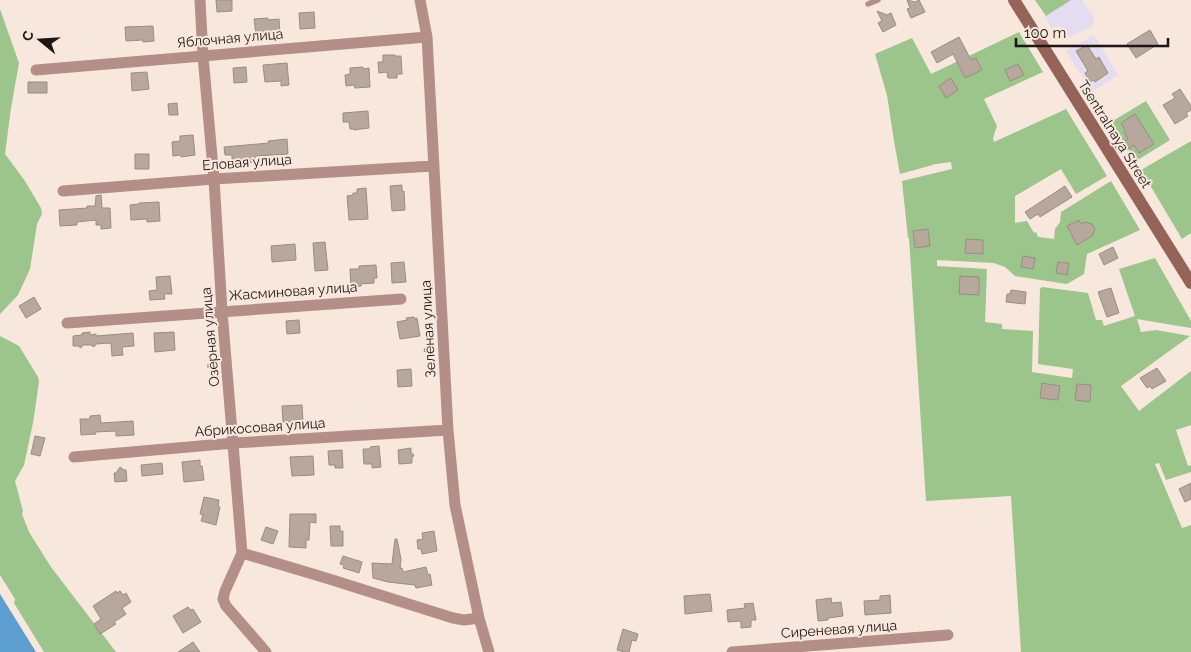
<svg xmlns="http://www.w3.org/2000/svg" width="1191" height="652" font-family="Raleway,sans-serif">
  <rect width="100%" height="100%" fill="#f7e7dc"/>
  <path fill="#e4dcf1" d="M1071,0H1082L1094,17V21L1092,26L1071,37L1066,35L1061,27L1056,26L1052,29L1045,16Z
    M1094,35L1118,75L1092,92L1066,51Z"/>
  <path fill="#9bc58a" d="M1035,0H1071L1046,16Z
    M0,9L19,63L11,108L5,154L25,181L41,208L42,214L37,224L30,269L18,295L0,314Z
    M1019,32L1043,72L984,99L997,126L993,138L994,142L1066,109L1107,176L1076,194L1061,169L1015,196V223L1027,221L1034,233L1036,232L1038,237L1054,239L1055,229L1060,222L1061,212L1111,181L1140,230L1087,254L1084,274L1067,284L1015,276L1005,267L994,263L937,260V266L987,269L985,322L1002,324V329L1033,331L1032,372L1072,378L1073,369L1038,364L1040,289L1042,287L1088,293L1096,320H1102L1104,326L1135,316L1119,269L1155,258L1191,321V328L1137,319L1141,332L1156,330L1190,336L1121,386L1139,411L1191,371V425L1176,430L1188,466L1191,465V472L1166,480L1159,463L1155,464L1182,528L1191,525V652H1021L1011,496L926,501L909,238H908L902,181L952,169L951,162L936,164L900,174L894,141L887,95L875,54L912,38L931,74Z
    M1146,101L1170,140L1136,161L1111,122Z
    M1191,141V233L1182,239L1141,170Z
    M0,336L19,346L38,377L39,382L33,423L24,465L15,481L23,511L22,514L29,532L51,567L116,652H44L14,603L15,599L0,575Z"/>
  <path fill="#5b9ecf" d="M0,594L36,652H0Z"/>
  <path fill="#b7a79d" stroke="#9b8c82" d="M216,0H232V11L217,12Z
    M907,0L915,2L919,0L925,12L911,18L907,9L910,8Z
    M877,11L887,15L891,13L896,25L883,32L878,23L882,21Z
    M314,12L315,28L300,29L299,13Z
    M268,18V20L279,19L280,33L256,35L254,19Z
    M153,26L154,41L143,42V40L126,41L125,27Z
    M1150,30L1158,44L1136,58L1127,44Z
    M959,37L971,60L976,58L982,70L965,78L953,54L937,63L931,52Z
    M1087,45L1096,59L1099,57L1108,73L1095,82L1093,80L1090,82L1085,73L1088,71L1076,51Z
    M383,55H395V56H401L402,74H397V78H388L387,72L379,73L378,62H383Z
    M287,63L289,85L281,86V81L265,82L263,65Z
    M1018,64L1024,75L1010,81L1005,70Z
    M246,67L247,82L234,83L233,68Z
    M363,67V69L369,68L370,87L355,88L354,85L346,86L345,75L350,74V68Z
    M147,72L149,89L132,91L131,73Z
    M951,78L958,90L946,98L939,86Z
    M28,82H47V93H28Z
    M1180,89L1191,106V110L1186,113L1188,116L1175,124L1163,105L1175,98L1172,94Z
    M177,103L178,115H169L168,104Z
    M368,111L369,128L354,130V129H350L349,122H343V113Z
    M1135,114L1154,144L1139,153L1134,145L1120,154L1115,147L1128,139L1124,131L1125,130L1121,123Z
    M193,135L195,155L181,157V155L173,156L172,142L180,141V136Z
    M287,139L288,154L255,156V162L232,164V155H225L224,147L269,143L268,141Z
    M135,154H149V169H135Z
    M402,185V191H404L405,210L392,211L390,186Z
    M1065,186L1072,197L1040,217L1038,214L1030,219L1025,212Z
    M366,188L368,219L349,220L347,196L353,195V193H357V189Z
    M101,195L102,208H110L111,228L101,229V225H96V220L77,222V225L60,226L59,210L87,208V206H95L96,196Z
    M159,202L160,221L147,222V219L131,220L130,205L139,204V203Z
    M1079,220L1081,224L1085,222L1092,224L1095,229L1092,236L1077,245L1067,226Z
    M928,229L930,246L915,248L913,231Z
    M966,239L983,240V254L965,253Z
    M325,242L328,270L315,271L313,243Z
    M295,244L296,260L272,262L271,246Z
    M1113,247L1118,258L1104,265L1099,254Z
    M1023,256L1035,258L1033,269L1021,267Z
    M404,262L406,282L392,283L391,263Z
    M1058,262L1069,263L1067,275L1056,273Z
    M376,265L377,278H374V283L361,284V286L351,287L350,269H359V266Z
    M170,276L172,294H164L165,299L150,300L149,291L157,290L156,277Z
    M960,276L979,277V295L959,294Z
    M1111,288L1119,313L1107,317L1098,292Z
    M1011,290L1026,292L1025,304L1006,302L1007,294H1010Z
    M34,297L41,309L26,318L19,306Z
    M414,317L415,319L417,318L420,336L400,339L397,322L407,320L406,318Z
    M299,320L300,333L287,334L286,321Z
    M90,332V335L96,334V336L133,333L134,346L122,347L123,355L112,356L111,343L96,344L94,347L91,345H83L81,348L78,346H73V336L82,335V333Z
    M174,332L175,350L155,352L154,333Z
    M1157,368L1166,381L1152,389L1150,386L1147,388L1140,378Z
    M411,369L412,386L398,387L397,370Z
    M1042,383L1060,386L1058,400L1040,398Z
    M1077,384L1091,385L1090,402L1075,400Z
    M302,405L303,421L283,422L282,406Z
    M100,415L101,423L133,421L134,435L116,436V431L95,432L96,434L81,435L80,419H90V416Z
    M35,436L45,438L40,456L31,454Z
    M379,446L381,467L372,468V464H364L363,449H371L370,447Z
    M411,448V453L414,455L412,458V463L399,464L398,450Z
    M342,450L343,468H335V465H329L328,451Z
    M313,456L314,475L292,476L290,457Z
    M200,460V466H202L204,480L184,482L182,462Z
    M162,463L163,474L142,476L141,465Z
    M120,467L124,470H126L127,481L115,482L114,473H116Z
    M1191,483V499L1185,502L1179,489Z
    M204,497L219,500L218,507H220L216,525L201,521L203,515L200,514Z
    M290,514H316V523L310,522L309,540H306V548L289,547Z
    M330,526H340V531H343V546H331Z
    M266,527L278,531L273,544L261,540Z
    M434,531L437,551L422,554L421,549H418L417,540L423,539L422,533Z
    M395,539H397L401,559L400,568H402L403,572L426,567L428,575L430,574L432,585L416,588L415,585L388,582L373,578L372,563L392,564Z
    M343,556L362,562L359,573L343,568L344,565L340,564Z
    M116,591L117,593L120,591L123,595L126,593L131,602L122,608L126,614L114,622L116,624L100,634L94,624L101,619L93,606Z
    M710,594L712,611L685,614L684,596Z
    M890,595L891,613L865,615L864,601L880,600V596Z
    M831,598L832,603L841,602L843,616L828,618V620L818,621L816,600Z
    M753,603L756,620H751V627L741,628V621L728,622L727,610L745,608L744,604Z
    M188,607L191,610L193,609L201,622L183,633L173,616Z
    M623,629L638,634L636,641L632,640L629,652H624L617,650Z
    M193,642L200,652H178Z"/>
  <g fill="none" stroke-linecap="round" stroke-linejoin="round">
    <path stroke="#b38f87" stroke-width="5.5" d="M868,4L878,0"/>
    <path stroke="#b38f87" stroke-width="11" d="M200,0L203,56L214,179L222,311L242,553L225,591L223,599L226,606L266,652
      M420,0L427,37L448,430L455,505L479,618L489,652
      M36,70L427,37
      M63,191L214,179L433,166
      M67,323L401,299
      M74,457L234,443L448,430
      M242,553L326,578L453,618L464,620L479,618
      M732,652L948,635"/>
    <path stroke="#956358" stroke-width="12" d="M1014,0L1191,283"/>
  </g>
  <g text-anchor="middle" stroke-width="4" stroke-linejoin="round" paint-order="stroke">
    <g font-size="14" fill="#1d1714" stroke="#f7e7dc">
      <text transform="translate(230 38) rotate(-5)" y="5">Яблочная улица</text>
      <text transform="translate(1115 134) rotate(58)" y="5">Tsentralnaya Street</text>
      <text transform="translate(247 162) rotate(-4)" y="5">Еловая улица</text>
      <text transform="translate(293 291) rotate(-4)" y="5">Жасминовая улица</text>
      <text transform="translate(428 329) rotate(-93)" y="5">Зелёная улица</text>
      <text transform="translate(210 337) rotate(-95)" y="5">Озёрная улица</text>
      <text transform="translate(260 427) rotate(-4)" y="5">Абрикосовая улица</text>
      <text transform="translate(839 629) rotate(-4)" y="5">Сиреневая улица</text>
    </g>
  </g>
  <g transform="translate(40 40) rotate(288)" stroke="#f7e7dc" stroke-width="4" paint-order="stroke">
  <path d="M0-4L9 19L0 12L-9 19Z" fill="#1d1714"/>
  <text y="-8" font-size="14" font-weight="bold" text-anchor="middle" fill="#1d1714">С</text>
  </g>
  <path d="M1016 38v8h152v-8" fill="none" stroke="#1d1714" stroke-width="2.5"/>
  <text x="1024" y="38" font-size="15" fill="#1d1714" stroke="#f7e7dc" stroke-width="4" paint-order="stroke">100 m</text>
</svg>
